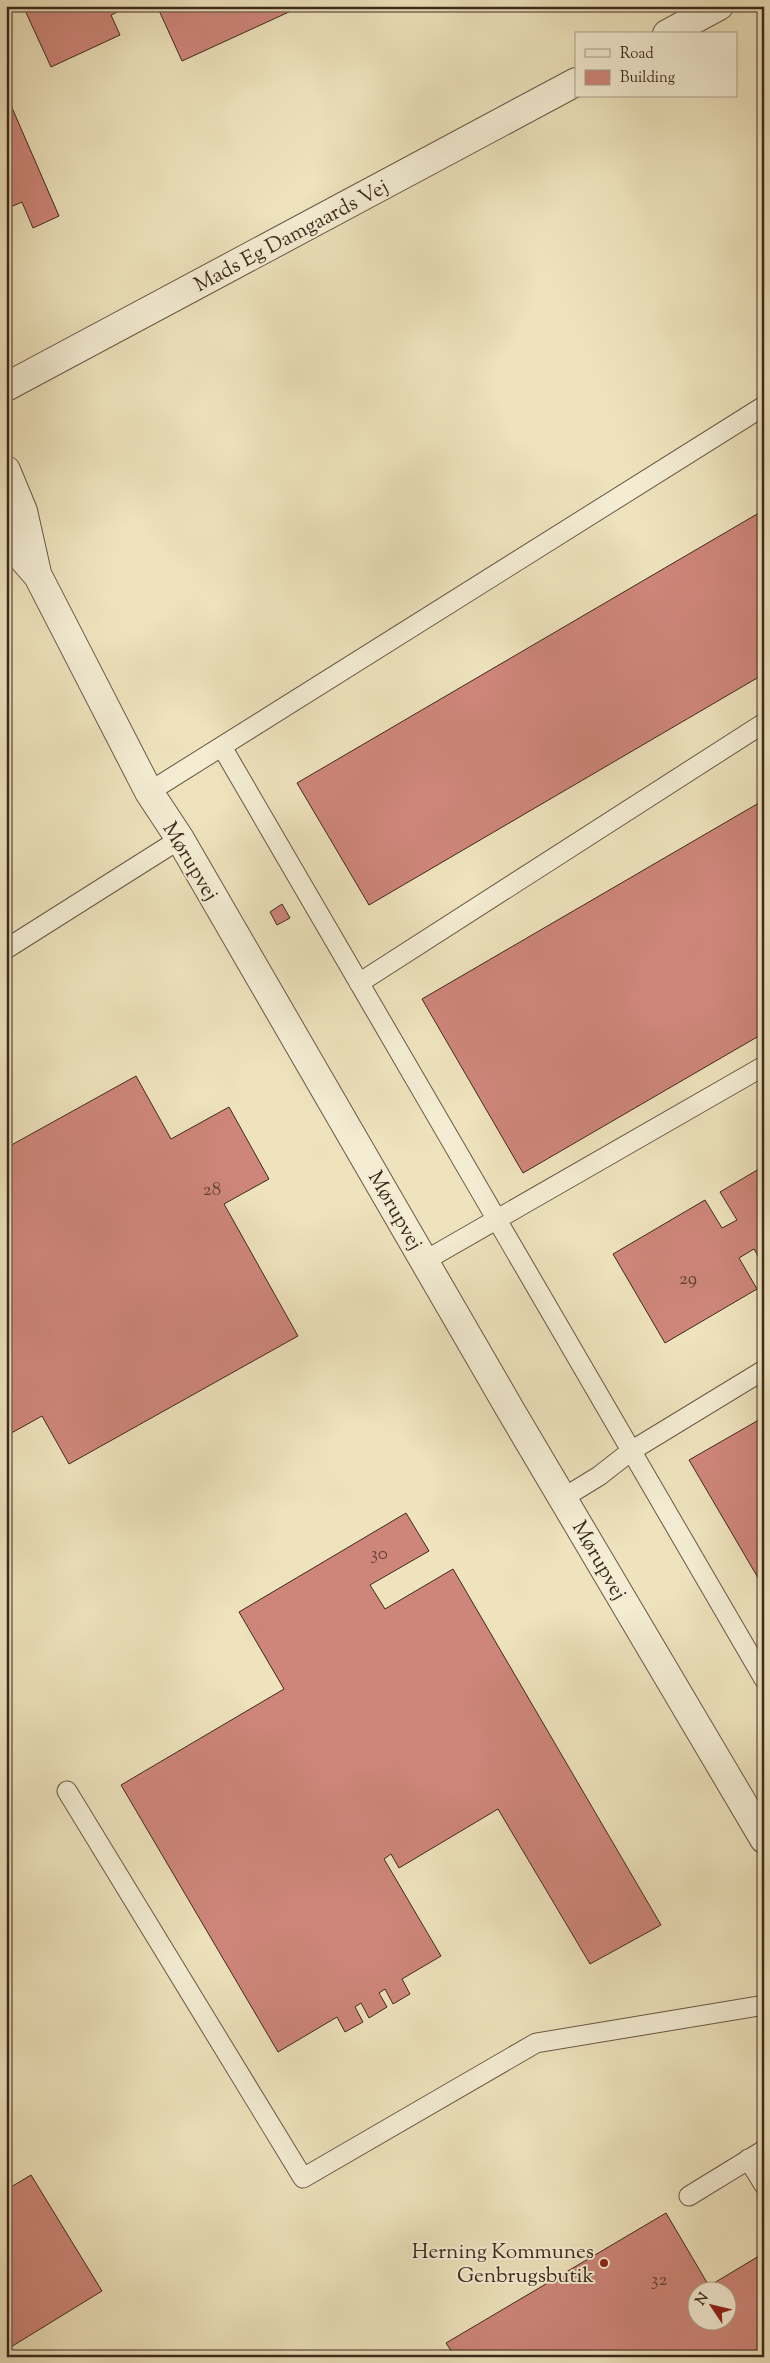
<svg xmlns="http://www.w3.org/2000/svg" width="770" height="2363" font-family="'Sorts Mill Goudy',serif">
  <rect width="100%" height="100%" fill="#eee3bd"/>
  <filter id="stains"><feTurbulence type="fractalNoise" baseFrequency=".004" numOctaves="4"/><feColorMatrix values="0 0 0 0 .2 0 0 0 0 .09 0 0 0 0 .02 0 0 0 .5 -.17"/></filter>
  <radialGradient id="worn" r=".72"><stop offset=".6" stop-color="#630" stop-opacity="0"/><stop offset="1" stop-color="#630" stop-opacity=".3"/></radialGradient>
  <path fill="#ce867a" stroke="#3e291d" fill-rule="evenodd" d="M23,6H130L111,15L120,35L51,67Z
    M157,6H302L182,61Z
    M6,94L59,216L33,228L22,202L6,209Z
    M764,510V674L369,905L297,783Z
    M764,800V1033L523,1173L422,999Z
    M282,904L290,918L277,925L270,912Z
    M136,1076L171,1139L229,1107L269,1179L224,1204L298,1336L69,1464L42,1416L6,1436V1148Z
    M764,1166V1266L754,1249L739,1258L757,1289L665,1343L613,1254L705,1200L722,1228L737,1220L720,1192Z
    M764,1417V1588L689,1460Z
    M406,1513L429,1551L370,1585L385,1609L453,1569L661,1925L590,1964L498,1809L399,1868L391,1854L384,1859L441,1956L402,1979L410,1994L393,2004L385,1989L379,1993L387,2007L369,2018L361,2003L355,2007L363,2022L345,2032L337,2017L278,2052L121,1785L284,1689L239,1612Z
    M31,2175L102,2291L6,2350V2190Z
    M666,2213L709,2286L764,2253V2357H455L446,2343ZM698,2290H728V2320H698Z"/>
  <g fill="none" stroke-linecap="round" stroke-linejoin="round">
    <g stroke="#6a5845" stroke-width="21">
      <path id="lane" d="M222,747L764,1679
        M149,792L764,406
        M6,949L180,839
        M359,983L764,723
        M426,1260L764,1066
        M563,1498L599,1476L631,1451L764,1370
        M67,1791L303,2178L536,2043L764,2005
        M748,2159L764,2185
        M689,2196L764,2150"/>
    </g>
    <g stroke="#6a5845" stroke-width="30">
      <path id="street" d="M667,34L719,6
        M6,387L576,82
        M6,470L23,511L37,573
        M6,539L38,576L149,792L180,839L511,1411L764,1839"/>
    </g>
    <use href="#lane" stroke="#f4edd4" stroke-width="19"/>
    <use href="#street" stroke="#f4edd4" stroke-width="28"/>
  </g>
  <circle fill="#8f2418" stroke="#f4edd4" stroke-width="2" cx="604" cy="2263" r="5"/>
  <g text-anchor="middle" stroke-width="4" stroke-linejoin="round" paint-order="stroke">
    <g font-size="19" fill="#624034">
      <text x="212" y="1195">28</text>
      <text x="688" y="1284">29</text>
      <text x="379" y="1559">30</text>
      <text x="659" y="2285">32</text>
    </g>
    <g font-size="21" fill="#3e291d" stroke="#f4edd4">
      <text transform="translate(291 235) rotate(-28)" y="7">Mads Eg Damgaards Vej</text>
      <text transform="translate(191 861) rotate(59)" y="7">Mørupvej</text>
      <text transform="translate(396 1210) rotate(60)" y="7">Mørupvej</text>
      <text transform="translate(600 1560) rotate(60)" y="7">Mørupvej</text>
    </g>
    <g font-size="21" fill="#3e291d" stroke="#f4edd4" text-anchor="end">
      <text x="594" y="2258">Herning Kommunes<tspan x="594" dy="24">Genbrugsbutik</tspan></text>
    </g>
  </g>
  <rect width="770" height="2363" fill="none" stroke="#eee3bd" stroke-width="25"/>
  <rect x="8" y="8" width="755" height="2348" fill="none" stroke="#3e291d" stroke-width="2.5"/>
  <rect x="12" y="12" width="745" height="2338" fill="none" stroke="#3e291d"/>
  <rect x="575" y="32" width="162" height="65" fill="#f4edd4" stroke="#ab9f8b"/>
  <rect x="585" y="49" width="25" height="8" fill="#f4edd4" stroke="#ab9f8b"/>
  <text x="620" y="58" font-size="15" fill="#3e291d">Road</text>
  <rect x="585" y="70" width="25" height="15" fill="#ce867a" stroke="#ab9f8b"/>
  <text x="620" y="82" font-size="15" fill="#3e291d">Building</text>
  <g transform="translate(712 2306) rotate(305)"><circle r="24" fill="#f4edd4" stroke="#ab9f8b"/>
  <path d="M0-4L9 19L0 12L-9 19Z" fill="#8f2418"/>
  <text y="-8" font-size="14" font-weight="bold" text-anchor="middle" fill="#3e291d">N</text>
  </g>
  <rect width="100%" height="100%" filter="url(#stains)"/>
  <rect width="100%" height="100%" fill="url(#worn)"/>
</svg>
